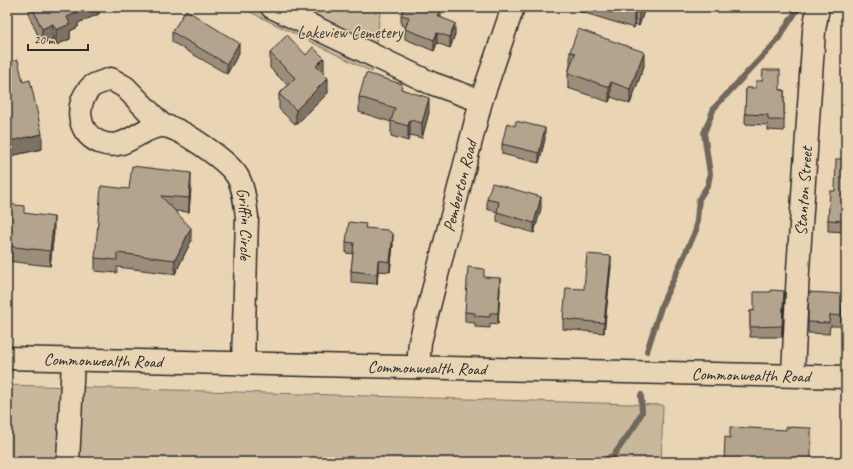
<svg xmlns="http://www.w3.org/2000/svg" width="853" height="469" font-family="Caveat,sans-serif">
  <rect width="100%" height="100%" fill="#e9d4b3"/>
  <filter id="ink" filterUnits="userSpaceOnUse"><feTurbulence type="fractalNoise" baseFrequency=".025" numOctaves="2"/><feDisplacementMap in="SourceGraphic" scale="8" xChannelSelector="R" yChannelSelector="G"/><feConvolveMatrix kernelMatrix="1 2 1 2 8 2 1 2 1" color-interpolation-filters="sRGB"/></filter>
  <g filter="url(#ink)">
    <path fill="#cab89d" stroke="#7a7264" d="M240,7H381L372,72Z
      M7,385L663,405L661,462H7Z"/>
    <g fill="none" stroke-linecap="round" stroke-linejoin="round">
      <path stroke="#70685c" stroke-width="6" d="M647,351L662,304L696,230L699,199L708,185L710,174L704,133L714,108L776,42L799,7
        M601,462L614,455L636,424L642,412L641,395"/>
      <g stroke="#2b2b2b" stroke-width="25">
        <g id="minor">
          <path d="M272,7L431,83L481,101"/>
          <path id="s1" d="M163,126L125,87L111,79C106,81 96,83 91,87C75,103 76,132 99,142C126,153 138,127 162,126C178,125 225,160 235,173C244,184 245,203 247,217L243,364"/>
          <path id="s2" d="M418,367L420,342L481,101L513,7"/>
          <path id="s3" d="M793,375L798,270L814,31L818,7"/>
          <path d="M68,462L73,360"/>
        </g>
      </g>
      <g stroke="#2b2b2b" stroke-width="25">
        <g id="major">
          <path id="s4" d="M7,358L846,377"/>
        </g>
      </g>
      <use href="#minor" stroke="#e9d4b3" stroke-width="22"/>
      <use href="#major" stroke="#e9d4b3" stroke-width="22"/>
    </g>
    <path fill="#9b8d79" stroke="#2b2b2b" d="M29,7H99V14L78,23V27L70,31V39L56,45L53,39L42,44L29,16Z
      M574,7H645V8L639,26L635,24L634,28L575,10V7Z
      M401,15L441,17V18L455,34L450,48L437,43L434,51L405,39V29L406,27L401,25Z
      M846,29V65H843V54Z
      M172,32L239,53L227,74L172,42Z
      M570,52L644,66L630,104L611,97L609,102L568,88V73L570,66Z
      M270,53L324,73V74L328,93L296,125L279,109V94L288,86L270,68Z
      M7,63L23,82L42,149L10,156L7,145Z
      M746,88L784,90V131L768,130V125L745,124Z
      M402,89L429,112L422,138L410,135L408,141L391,136V122L359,112V97Z
      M545,139L539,163L502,154V144Z
      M846,154V232L828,231V220L835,191L844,159Z
      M191,187L189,212L175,211L191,241L175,274L117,267V273L95,271V258L129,189Z
      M487,199L541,208L534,233L497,222V212L487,209Z
      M7,209L24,213L54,232L50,266L7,261Z
      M366,228L393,244L390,272L378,271L377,284L351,282V271L353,254L346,253V242Z
      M611,266L604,333L563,329V319L584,289Z
      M484,277L500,289L498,324L490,323V328L475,327V323L465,322V312Z
      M784,301L782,337H750V311H754Z
      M843,304L841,326H830L829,334L808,333V322Z"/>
    <path fill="#7e7363" stroke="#2b2b2b" d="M82,7H99V14L78,23V27L70,31V39L56,45V30L67,17L77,9Z
      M441,7V17L437,27V16Z
      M641,7H645V8L639,26V11Z
      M635,10V24L634,28V13Z
      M455,23V34L450,48V37Z
      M53,24V39L42,44V29Z
      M437,33V43L434,51V40Z
      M239,43V53L227,74V64Z
      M644,52V66L630,104V89Z
      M324,58V73L316,81V66Z
      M328,78V93L296,125V110Z
      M611,82V97L609,102V87Z
      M429,98V112L422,138V123Z
      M410,120V135L408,141V126Z
      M545,128V139L539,163V153Z
      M42,134V149L10,156V141Z
      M191,173V187L189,212V198Z
      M541,197V208L534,233V223Z
      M54,217V232L50,266V251Z
      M191,228V241L175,274V260Z
      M393,234V244L390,272V262Z
      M611,256V266L604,333V323Z
      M378,260V271L377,284V274Z
      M500,278V289L498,324V313Z
      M784,291V301L782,337V326Z
      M843,294V304L841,326V316Z"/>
    <path fill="#b4a48d" stroke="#2b2b2b" d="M32,7H82L77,9L78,12L67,17L70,24L56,30L53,24L42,29Z
      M404,7H441L437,16L455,23L450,37L437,33L434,40L405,29L409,17L401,15Z
      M612,7H641L639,11L635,10L634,13Z
      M186,10L239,43L227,64L172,32Z
      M578,29L644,52L630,89L611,82L609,87L568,73L575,53L570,52Z
      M845,29H846V55L843,54Z
      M287,35L306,55L313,47L324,58L316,66L328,78L296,110L279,94L295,78L270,53Z
      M18,60L23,82L30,80L42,134L10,141L7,130V63Z
      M763,70H780V90H784V120H768V115L745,114L746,88H756V81H762Z
      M366,73L402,84L401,89L429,98L422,123L410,120L408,126L391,121L395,108L359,97Z
      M516,121L545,128L539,153L502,144L507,123L515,126Z
      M844,154H846V221L828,220L830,191H835L836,159H844Z
      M132,166L191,173L189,198L161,196L191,228L175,260L117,253V260L95,258L101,186L129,189Z
      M492,183L541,197L534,223L497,212L499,202L487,199Z
      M8,204L24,206V213L54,217L50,251L7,246V209Z
      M349,222L366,224L365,228L387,230L393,234L390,262L378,260L377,274L351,271L354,243L346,242Z
      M587,254L611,256L604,323L563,319L566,288L584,289Z
      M468,267L484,269V277L500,278L498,313H490V317L475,316V313L465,312Z
      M771,290L784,291L782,326L750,327V311H754V292H771Z
      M809,292L843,294L841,316L830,315L829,323L808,322Z
      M730,427L786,430V427L811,428V462H724L725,437L730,438Z"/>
  </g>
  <g text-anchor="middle" stroke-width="3" stroke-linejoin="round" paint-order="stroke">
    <g font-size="17" fill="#43403c" stroke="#e9d4b3">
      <text x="350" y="38">Lakeview Cemetery</text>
    </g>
    <g font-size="17" fill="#2b2b2b" stroke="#e9d4b3">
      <text dy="6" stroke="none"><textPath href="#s2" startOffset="186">Pemberton Road</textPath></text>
      <text dy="6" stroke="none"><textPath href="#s3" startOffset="184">Stanton Street</textPath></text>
      <text dy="6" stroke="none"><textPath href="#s1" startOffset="366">Griffin Circle</textPath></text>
      <text dy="6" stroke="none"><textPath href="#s4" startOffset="96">Commonwealth Road</textPath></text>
      <text dy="6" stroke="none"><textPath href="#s4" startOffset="420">Commonwealth Road</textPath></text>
      <text dy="6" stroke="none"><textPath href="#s4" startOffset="744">Commonwealth Road</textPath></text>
    </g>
  </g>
  <rect width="853" height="469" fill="none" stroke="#e9d4b3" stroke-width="24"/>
  <rect x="12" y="12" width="829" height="445" fill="none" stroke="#2b2b2b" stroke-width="1.5" filter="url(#ink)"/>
  <path d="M28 44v6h60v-6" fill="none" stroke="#2b2b2b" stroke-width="2"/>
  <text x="34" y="44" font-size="12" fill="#2b2b2b" stroke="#e9d4b3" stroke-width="3" paint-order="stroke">20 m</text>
</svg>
